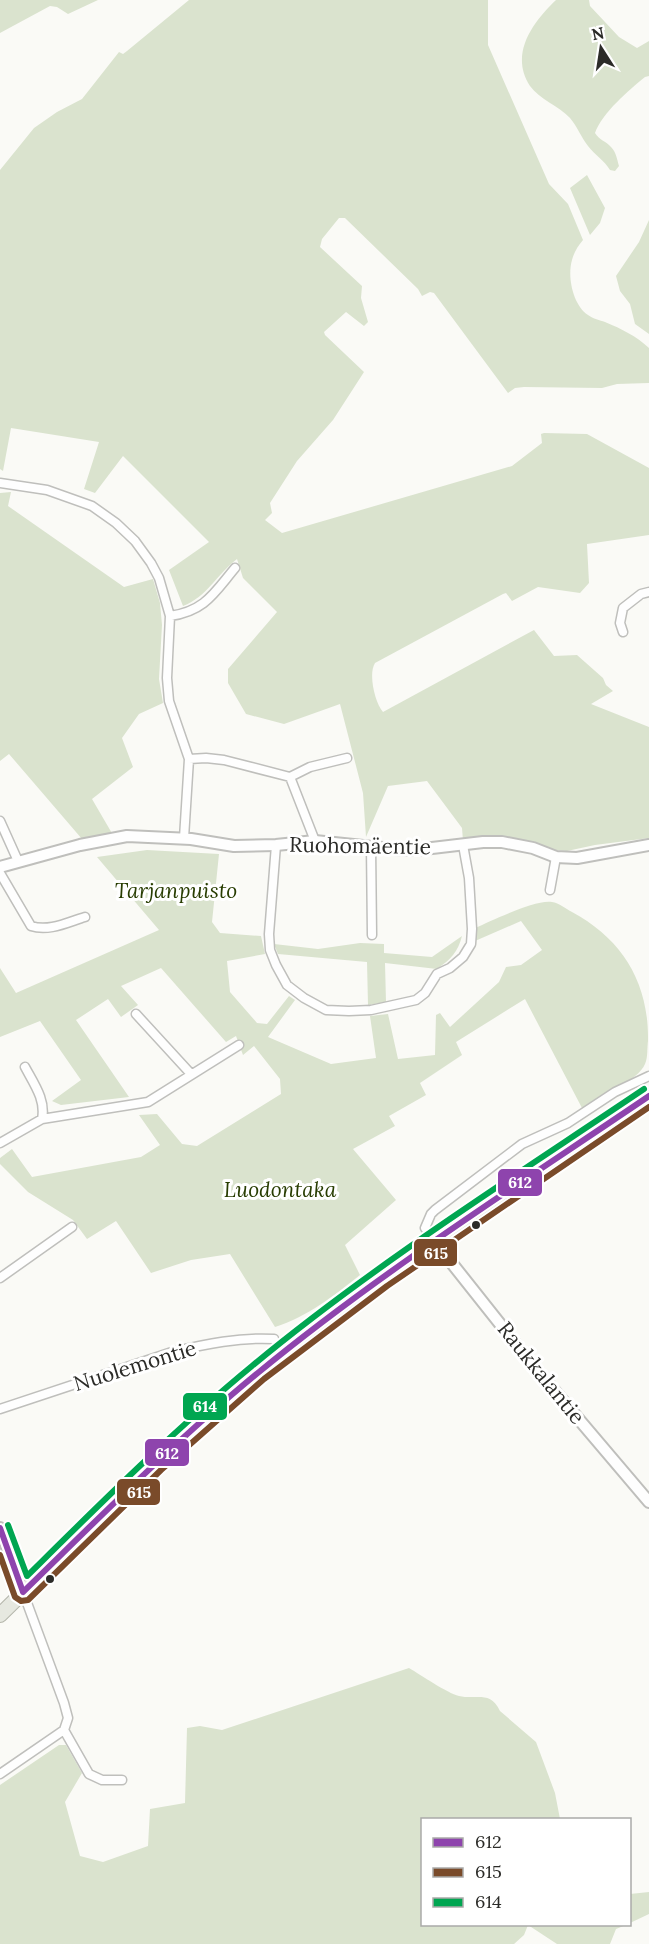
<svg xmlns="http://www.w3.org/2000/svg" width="649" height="1944" font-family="Lora,serif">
  <rect width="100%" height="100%" fill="#fafaf6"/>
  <path fill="#dae3ce" d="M0,0H98L68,14L57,7L50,6L0,33Z
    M189,0H488V45L549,184L568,204L583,240C578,246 574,252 572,260C567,277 573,305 588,315C593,319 600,320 605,322C622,329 636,336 649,348V383L617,384L602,388L524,387L515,388L508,393L434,293L430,292L422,296L418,289L345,218H339L322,239L320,247L362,286L361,298L368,322L364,326L346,312L324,332L325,335L364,372L333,420L297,461L270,503L272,513L265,520L282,533L512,466L542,443L541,434L544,433L587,434L649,468V535L587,544L589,583L580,593L538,587L512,601L506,593L503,594L375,663C368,674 375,703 383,712L534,630L554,656L577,655L603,678L606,685L613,691L591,704L649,727V838L595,845L567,851L463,841L462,828L427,781L388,786L366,837L363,793L340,704L284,724L246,714L228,683V669L277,612L243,578L237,559C217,574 207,597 183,606L169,570L209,542L123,456L95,493L84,489L99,442L11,428L3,471L0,469V170L34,128L57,112L82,99L119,52L123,54L127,51Z
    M556,0H589L590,6L619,37L637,48L649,41V76L645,77C629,90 602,113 595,133C599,140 606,141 611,147C616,152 617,159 619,166L615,171L610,170C604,160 595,155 588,146C581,137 577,126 570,118C559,106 539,99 530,86C509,54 533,22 556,0Z
    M587,175L605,208L600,223L590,235L570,188Z
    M649,220V334L635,324L630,304L620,291L616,276L639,242Z
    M11,492L8,506L124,587L153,579L160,603L162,625L159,679L163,703L139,714L122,738L133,767L92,799L113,835L82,839L9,754L0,761V493Z
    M147,850L219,854L212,922L220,933L261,936L265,954L227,961L230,992L257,1023L267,1024L289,996L295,1000L268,1037L331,1064L376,1058L370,1016L388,1014L398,1059L435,1055L436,1015L440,1013L450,1027L499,982L506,967L521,965L542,950L521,921L475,941V928C491,921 536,899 552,902C559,903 566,909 572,912C622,939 649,982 648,1041C647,1048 648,1058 645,1064C639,1080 598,1098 582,1108L525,999L456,1042L462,1055L420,1083L426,1095L389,1116L395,1126L353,1149L396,1200L345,1245L360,1275C335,1295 307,1317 275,1327L230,1254L191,1260L151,1273L116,1221L87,1239L73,1220L28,1192L0,1164V1158L12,1149L32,1177L141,1157L160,1145L139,1115L157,1114L182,1144L197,1146L281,1094L280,1079L254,1046L243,1055L236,1036L226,1042L161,968L121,986L138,1005L121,1017L108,999L76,1020L129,1097L61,1105L52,1101L81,1080L40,1021L0,1037V968L16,993L159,930L97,857Z
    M462,936C458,952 451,959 437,969L385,963L386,1002L368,1005L367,962L278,954L274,944L318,949L360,943L384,944V953L432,957Z
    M409,1668C421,1675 447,1693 459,1696C477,1700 490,1690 500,1711L536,1742L555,1793L560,1819L422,1820V1924L626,1925L616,1929L610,1944H557L528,1925L524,1935L514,1944H0V1785L59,1745H66L82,1773L65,1802L80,1856L103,1862L148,1846L150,1809L185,1803L187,1728L200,1726L222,1730Z
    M649,1892V1914L630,1923V1894Z"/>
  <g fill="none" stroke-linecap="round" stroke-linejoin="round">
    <g stroke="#bfbfbc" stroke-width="11">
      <path id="minor" d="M0,483L47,490L92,506L116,523L135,541L151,563L159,578L170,616L167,678L169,701L189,759L184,838
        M170,616C205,611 214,593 235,568
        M623,632L620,623L623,608L641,594L649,592
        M189,759L206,758L224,760L290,777L310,767L347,758
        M290,777L315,841
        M0,821L18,861
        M276,845L269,934L270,950L276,965L287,985L304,998L326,1010L349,1011L371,1010L416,1000L425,993L437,974L450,968L463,957L471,944L472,929L469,878L463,845
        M371,846L372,935
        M0,873L31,926C49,932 68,922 85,917
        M550,890L556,857
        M136,1014L191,1074
        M25,1067C34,1084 46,1100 42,1119
        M0,1143L42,1119L148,1102L239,1045
        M435,1242L425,1228L431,1214L435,1210L522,1144L568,1123L615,1092L649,1076
        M0,1278L72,1227
        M0,1409L172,1352C206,1344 240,1337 274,1339
        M64,1730L89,1774L102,1780H122
        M0,1774L64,1730L68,1718L64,1703L23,1592"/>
    </g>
    <g stroke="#bfbfbc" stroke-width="14">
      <path id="tertiary" d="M0,867L80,845L127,836L191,839L234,846L276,845L315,841L392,849L415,850L483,842H502L533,848L556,857L577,858L649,845
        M435,1242L531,1363L649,1502
        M0,1528L23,1592"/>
    </g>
    <g stroke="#b4b6ab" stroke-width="16">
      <path id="trunk" d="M0,1615L156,1462L227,1399L294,1344L435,1242L649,1096"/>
    </g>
    <use href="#minor" stroke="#fefefe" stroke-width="8"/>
    <use href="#tertiary" stroke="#fefefe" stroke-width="10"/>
    <use href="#trunk" stroke="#e6e8e0" stroke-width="14"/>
    <g stroke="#fff" stroke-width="10">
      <path id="bus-1" d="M0,1528L23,1592
        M23,1592C100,1517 176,1440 259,1372C382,1271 518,1185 649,1096"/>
    </g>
    <g stroke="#fff" stroke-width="10">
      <path id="bus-2" d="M0,1555L15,1597L21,1601L28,1600L161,1470L264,1379L387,1286L649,1107"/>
    </g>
    <g stroke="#fff" stroke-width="10">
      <path id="bus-3" d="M8,1525L27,1576C100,1504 173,1431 252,1366C375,1264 512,1178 644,1089"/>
    </g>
    <use href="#bus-1" stroke="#8e44ad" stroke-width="6"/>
    <use href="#bus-2" stroke="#7a4b2a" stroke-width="6"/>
    <use href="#bus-3" stroke="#00a651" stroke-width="6"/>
  </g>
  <g fill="#2b2b28" stroke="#fff" stroke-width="2">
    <circle cx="476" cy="1225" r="5"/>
    <circle cx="50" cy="1579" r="5"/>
  </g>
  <g text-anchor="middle" stroke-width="6" stroke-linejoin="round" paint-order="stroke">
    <g font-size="21" fill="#2b2b28" stroke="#fff">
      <text transform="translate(360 846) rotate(1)" y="7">Ruohomäentie</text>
      <text transform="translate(135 1366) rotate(-17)" y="7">Nuolemontie</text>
      <text transform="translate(541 1373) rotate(51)" y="7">Raukkalantie</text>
    </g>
    <g font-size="21" font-style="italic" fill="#283d02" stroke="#fff">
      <text x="176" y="898">Tarjanpuisto</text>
      <text x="280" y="1197">Luodontaka</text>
    </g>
  </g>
  <g stroke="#fff" stroke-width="2">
    <rect x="497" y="1168" width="46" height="29" rx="6" fill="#8e44ad"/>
    <rect x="413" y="1238" width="45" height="29" rx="6" fill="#7a4b2a"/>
    <rect x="182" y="1392" width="46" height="29" rx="6" fill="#00a651"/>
    <rect x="144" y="1438" width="46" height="29" rx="6" fill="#8e44ad"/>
    <rect x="116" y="1478" width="45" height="28" rx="6" fill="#7a4b2a"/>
  </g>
  <g font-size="16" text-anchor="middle" font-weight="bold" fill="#fff">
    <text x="520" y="1188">612</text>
    <text x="436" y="1259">615</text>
    <text x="205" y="1412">614</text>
    <text x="167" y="1459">612</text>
    <text x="139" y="1498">615</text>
  </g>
  <rect x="421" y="1818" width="210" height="108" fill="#ffffff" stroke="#aaaaa9" stroke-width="1.5"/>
  <rect x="433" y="1838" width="30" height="9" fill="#8e44ad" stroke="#aaaaa9" stroke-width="1.5"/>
  <text x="475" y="1848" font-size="18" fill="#2b2b28">612</text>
  <rect x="433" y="1868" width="30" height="9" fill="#7a4b2a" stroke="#aaaaa9" stroke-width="1.5"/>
  <text x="475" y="1878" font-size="18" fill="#2b2b28">615</text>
  <rect x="433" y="1898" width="30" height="9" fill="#00a651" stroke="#aaaaa9" stroke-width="1.5"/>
  <text x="475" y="1908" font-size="18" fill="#2b2b28">614</text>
  <g transform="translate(601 48) rotate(348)" stroke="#ffffff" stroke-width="4.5" paint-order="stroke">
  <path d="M0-4.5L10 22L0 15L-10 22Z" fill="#2b2b28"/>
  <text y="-9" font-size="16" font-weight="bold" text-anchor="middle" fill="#2b2b28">N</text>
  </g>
</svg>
